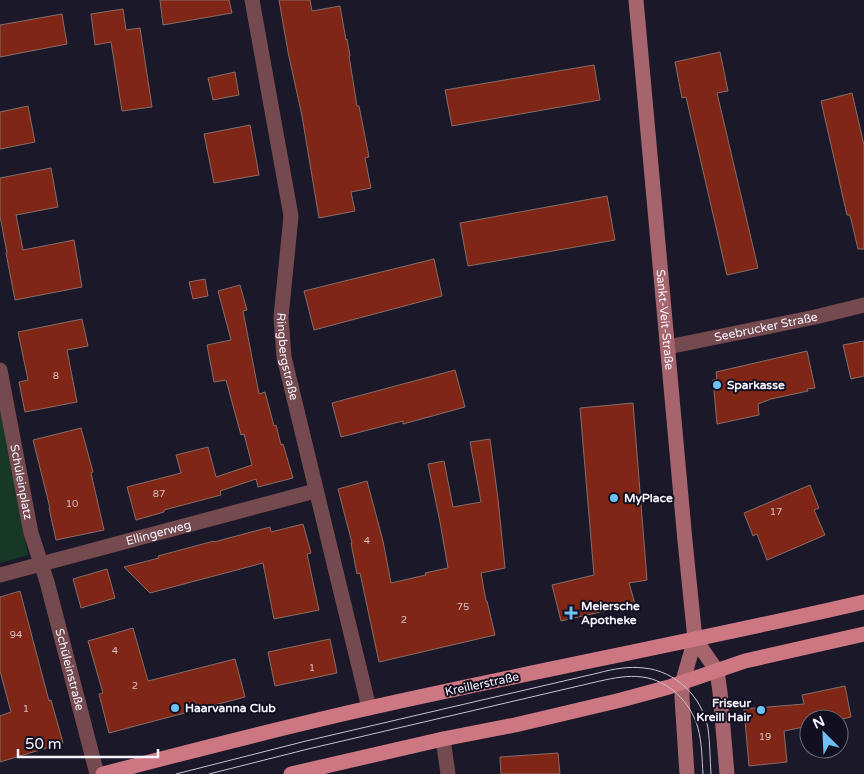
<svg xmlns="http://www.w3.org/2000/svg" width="864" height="774" font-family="'Varela Round',sans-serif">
  <rect width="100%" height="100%" fill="#1b182a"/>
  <path fill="#173727" d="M0,408L28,555L0,563Z"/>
  <path fill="#802616" stroke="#866d67" d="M160,0H229L232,13L163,25Z
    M279,0H310L312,11L340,6L346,40L347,39L350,56H349L357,106H359L369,157L365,158L371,188L351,192L355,211L319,218L302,116L288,52Z
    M123,9L126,30L140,28L152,107L122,111L111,42L95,45L91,14Z
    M62,14L67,44L0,57V25Z
    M720,52L728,91L717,93L758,268L727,275L686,97L682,98L675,62Z
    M594,65L600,100L452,126L445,90Z
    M235,72L239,95L213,100L208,78Z
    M852,93L864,145V249H858L850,215H847L821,101Z
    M28,106L35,142L0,149V112Z
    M250,125L259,175L214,183L204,134Z
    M51,168L58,207L16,215L23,250L74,240L82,287L15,300L6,253H7L0,216V178Z
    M607,196L615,240L468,266L460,223Z
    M434,259L442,296L314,330L304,291Z
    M205,279L208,296L193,299L189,282Z
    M240,285L247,310L243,311L259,394L265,392L274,426L276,425L281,445L283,444L293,478L258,487L256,479L220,491L221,495L164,510V512L136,520L127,487L181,473L176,455L208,447L216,477L252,465L244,434L241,435L226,380L214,382L207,345L231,340L218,291Z
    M82,319L88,346L67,350L77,402L25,412L19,382L28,380L18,332Z
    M864,341V376L851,379L843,345Z
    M807,351L815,388L807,389L808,391L771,399L758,404L759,415L717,424L713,380L717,379L716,372Z
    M455,370L465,407L403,424V421L341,437L332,403Z
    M633,403L647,580L629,583L635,604L561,621L552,585L594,575L580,408Z
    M81,428L93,472L91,473L104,530L56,540L49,508H50L33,440Z
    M490,439L498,499L505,568L481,573L486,601H487L495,635L379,662L360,573L357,574L351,543H352L338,489L367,481L383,541L391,583L426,575L425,573L448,568L440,522L428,464L444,461L453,507L481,502L470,442Z
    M810,485L819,508L814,510L825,535L767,560L757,534L753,536L744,513Z
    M303,524L311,553L307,554L319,610L274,619L263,563L150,593L124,567L159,558L158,556L214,541V542L270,527L271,532Z
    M107,569L115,598L81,608L73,579Z
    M20,591L49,701L51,700L63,743L0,762V716L11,712L0,671V597Z
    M133,628L148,681L235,659L245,697L109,733L99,694L103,693L88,641Z
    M330,639L337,673L275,686L268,652Z
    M845,686L851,717L842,719H809V726L784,731L787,762L749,766L744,709L804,704L802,695Z
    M558,753L560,774H501L500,757Z"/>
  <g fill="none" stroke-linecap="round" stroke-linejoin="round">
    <g stroke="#744a4f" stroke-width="15">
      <path id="s1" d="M252,0L291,216L281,317L284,357L369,708"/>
      <path id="s2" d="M668,347L815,317L864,305"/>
      <path id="s3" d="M0,370L31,533L47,582L97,774"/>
      <path id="s4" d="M0,575L315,491"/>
      <path d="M443,739L448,774"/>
    </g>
    <g stroke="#a6646c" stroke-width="15">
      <path id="s5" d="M636,0L685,541L695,639L682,684V698L687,774"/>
      <path d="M695,639L717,671L720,692L727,774"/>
    </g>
    <path stroke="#cd7782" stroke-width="15" d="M103,774C191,751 280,728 369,708C534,671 700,640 864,602
      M291,774L443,739L515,725L621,700L669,687L745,661L864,634"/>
    <path stroke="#c6c4cf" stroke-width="1" d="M176,774L306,741L598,673C613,669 629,666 644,668C676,671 702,697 708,728C710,743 710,759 711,774
      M209,774L308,749L600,681C614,678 628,675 642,677C669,680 691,703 698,728C702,743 702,759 703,774"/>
  </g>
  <g fill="#6dc2f3" stroke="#120f20" stroke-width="2">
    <circle cx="717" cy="385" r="5"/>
    <circle cx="614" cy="498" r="5"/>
    <path d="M568.5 605.5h5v5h5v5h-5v5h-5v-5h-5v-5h5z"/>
    <circle cx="175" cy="708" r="5"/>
    <circle cx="761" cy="710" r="5"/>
  </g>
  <g text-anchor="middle" stroke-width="4" stroke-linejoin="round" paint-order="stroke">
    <g font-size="10" fill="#d8c0c3">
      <text x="56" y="379">8</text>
      <text x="159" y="497">87</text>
      <text x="72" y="507">10</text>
      <text x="776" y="515">17</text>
      <text x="367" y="544">4</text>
      <text x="463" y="610">75</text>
      <text x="404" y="623">2</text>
      <text x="16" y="638">94</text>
      <text x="115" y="654">4</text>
      <text x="312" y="671">1</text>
      <text x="135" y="689">2</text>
      <text x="26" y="712">1</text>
      <text x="765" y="740">19</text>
    </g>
    <g font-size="12" fill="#f5f3fd" stroke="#120f20">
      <text dy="4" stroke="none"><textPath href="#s5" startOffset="321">Sankt-Veit-Straße</textPath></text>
      <text dy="4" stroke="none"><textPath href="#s2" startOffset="100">Seebrucker Straße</textPath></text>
      <text dy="4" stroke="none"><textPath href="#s1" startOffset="361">Ringbergstraße</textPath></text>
      <text dy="4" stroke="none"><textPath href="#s3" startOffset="114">Schüleinplatz</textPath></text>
      <text dy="4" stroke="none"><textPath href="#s4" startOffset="164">Ellingerweg</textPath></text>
      <text dy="4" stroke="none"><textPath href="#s3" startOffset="308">Schüleinstraße</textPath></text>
      <text transform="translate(482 684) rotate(-12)" y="4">Kreillerstraße</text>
    </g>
    <g font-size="12" font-weight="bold" fill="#f5f3fd" stroke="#120f20" text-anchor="start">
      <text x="727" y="389">Sparkasse</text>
      <text x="624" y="502">MyPlace</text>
      <text x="581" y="610">Meiersche<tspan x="581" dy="14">Apotheke</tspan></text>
      <text x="751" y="707" text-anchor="end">Friseur<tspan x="751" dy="14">Kreill Hair</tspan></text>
      <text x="185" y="712">Haarvanna Club</text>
    </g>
  </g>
  <g transform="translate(824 734) rotate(336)"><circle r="24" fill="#120f20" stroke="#6d6a78"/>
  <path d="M0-4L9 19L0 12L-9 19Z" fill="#6dc2f3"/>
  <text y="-8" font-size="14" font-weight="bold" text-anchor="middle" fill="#f5f3fd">N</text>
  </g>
  <path d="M18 749v8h140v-8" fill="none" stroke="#f5f3fd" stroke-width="2.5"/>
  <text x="25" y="749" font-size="15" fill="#f5f3fd" stroke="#120f20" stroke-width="4" paint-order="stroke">50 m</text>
</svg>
